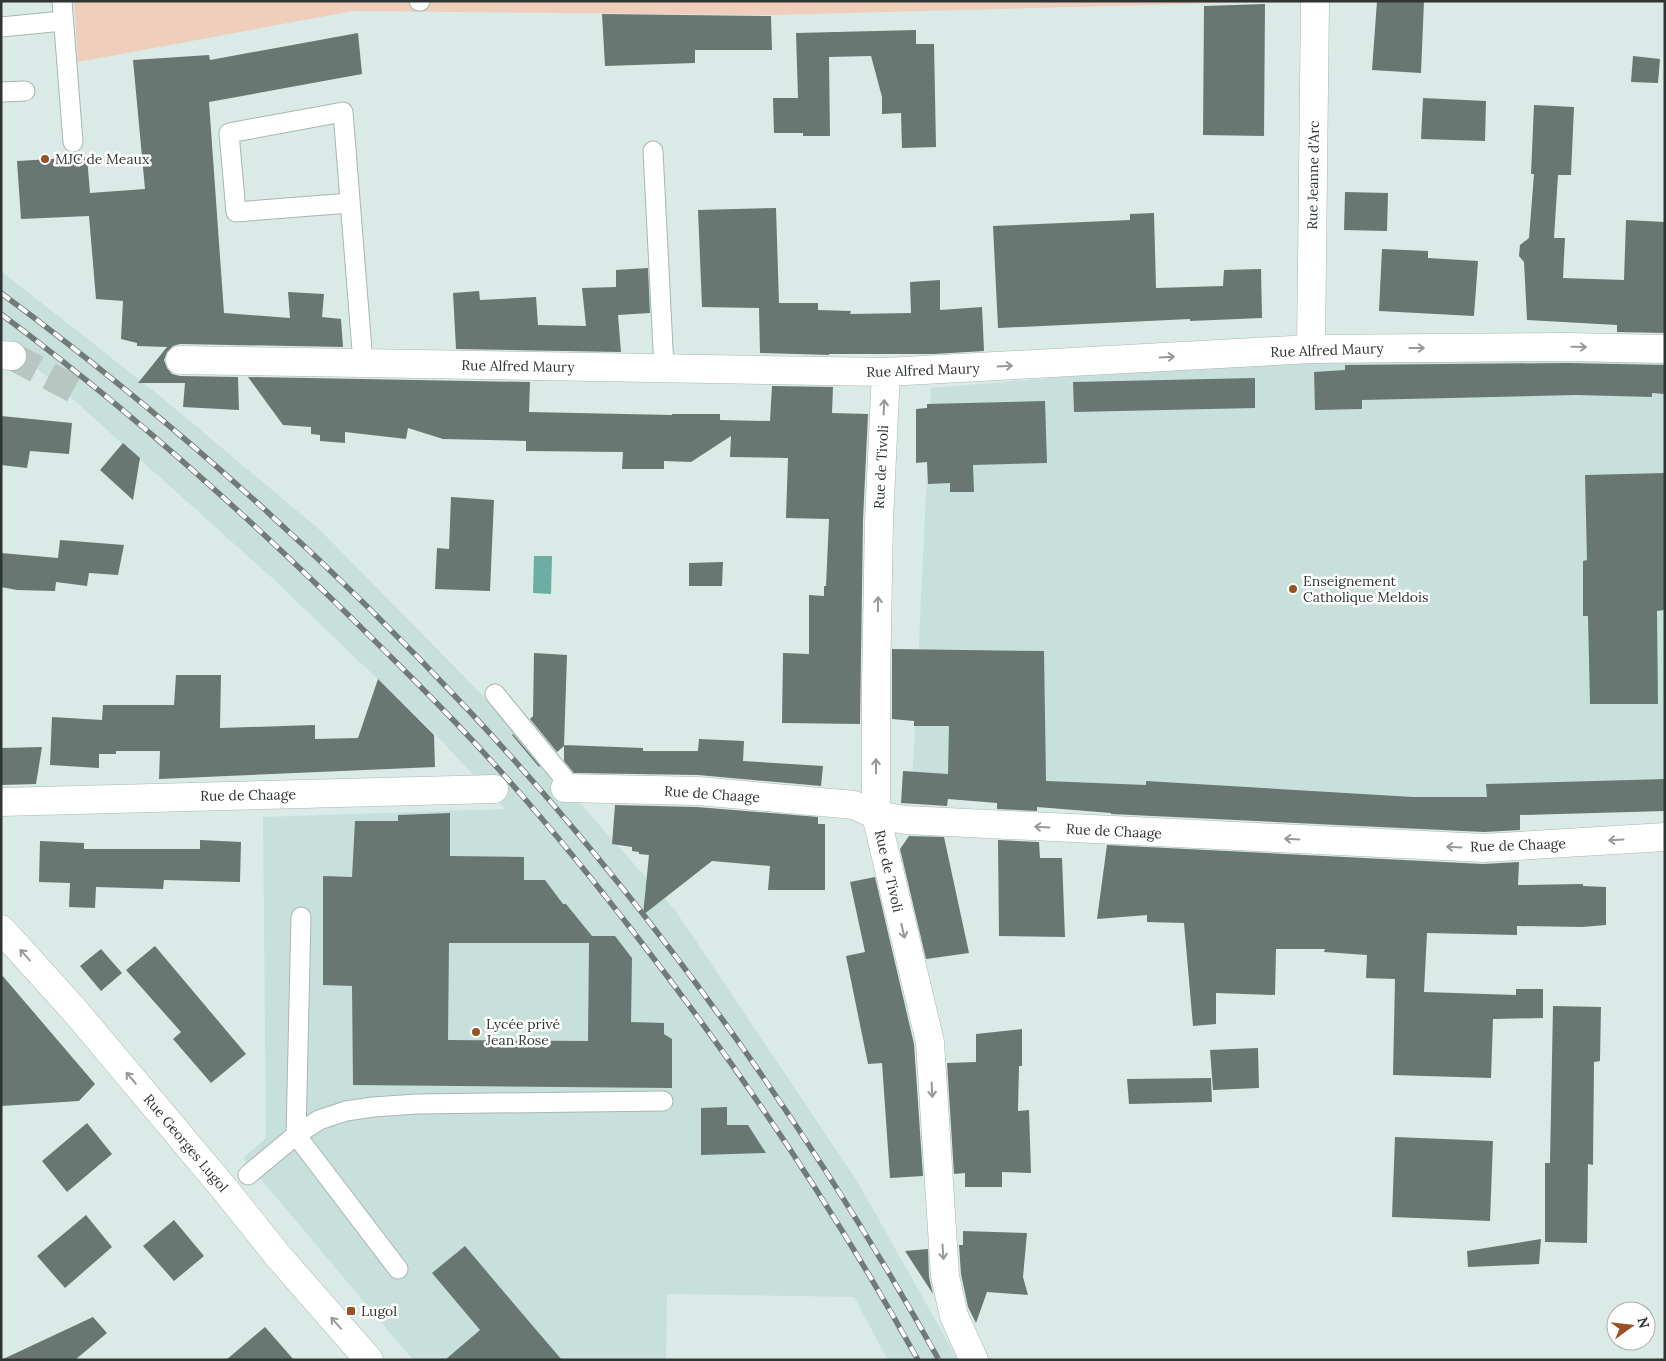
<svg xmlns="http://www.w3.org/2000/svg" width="1666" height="1361" font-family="Lora,serif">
  <rect width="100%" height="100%" fill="#daeae6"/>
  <path fill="#c8e0db" d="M1,271L160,396L320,530L500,713L675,910L857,1181L958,1360H888L854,1297L667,1294L666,1360H413L243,1158L266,1138L263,817L505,809L436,735L270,576L47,376L1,343Z
    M1377,351L1665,363V810L912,789L931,388Z"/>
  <path fill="#efcebb" d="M74,1H1299L774,15L353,11L78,62Z"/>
  <path fill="#6caea1" d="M534,556H552L551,594L533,593Z"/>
  <path fill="#697773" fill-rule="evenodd" d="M1377,1H1424L1421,73L1372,70Z
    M1265,4L1264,136L1203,135L1204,6Z
    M602,14L771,16L772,50H695V63L605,66Z
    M916,30V44H934L936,147L902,148L901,113L882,114V97L871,56L829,57L830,136H803V133H774L773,98H798L796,33Z
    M358,33L362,74L209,102L224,313L290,318L288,292L324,294L322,317L341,319L343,347L180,344L173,346L167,352L164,360L167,368L172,374L180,376L238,377L239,410L183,407L185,383H138L167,347L137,346V343L121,339L123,301L96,299L89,216L21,219L17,161L87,157L90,193L145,189L133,60L209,55L210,60Z
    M1633,56L1660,59L1658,83L1631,82Z
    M1423,98L1486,101L1485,141L1421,139Z
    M1534,105L1574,107L1571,175H1558L1554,238H1565L1563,278L1624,280L1626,220L1665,222V333L1617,332V325L1527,320L1524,262L1519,256L1520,245L1529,238L1534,174H1531Z
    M1345,192L1388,193L1387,231L1344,230Z
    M776,208L779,303H818V310L851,311L850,314L911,313L910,282L940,280V310L982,307L984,351L934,354H829V355L760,353L759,308L702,307L698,210Z
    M1154,213L1156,288L1223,286L1224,270L1261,269L1262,318L1190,321V319L998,328L993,226L1130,220V214Z
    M1382,249L1428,251V258L1478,261L1474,316L1379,311Z
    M648,268L650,313L618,315L621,352L456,349L453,293L479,291L480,300L536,297L538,325L586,326L582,288L616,287V270Z
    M1567,363L1665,365V394L1652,393V397L1576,395L1362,400V409L1315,410L1314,372L1345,370V365Z
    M248,377L530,382L529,412L672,415V414H720V420L770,421L772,386L833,387L832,413L868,414L863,520L860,724L782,723L783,653L809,654V595L824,596V586H826L829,519L786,518L788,458L730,457L731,436L691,462L664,461V469H622L623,452L526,451V441L443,439L408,428L406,439L345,432V443L320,441V435L311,434V427L283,425Z
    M1255,378V408L1074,412L1073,382Z
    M1045,401L1047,463L973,465L974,492H950V483L928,484L927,462L916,463V409L927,408V404Z
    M1,416L72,423L69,454L30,451L27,468L1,465Z
    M123,443L140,458L133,500L100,470Z
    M1665,473V610L1657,611L1658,704H1590L1588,616H1583V561L1587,560L1585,475Z
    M451,497L494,500L490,591L435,589L437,548L449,549Z
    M60,540L124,545L118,575L89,573L87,586L56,582L55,591L17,590L1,587V553L58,558Z
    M723,562L722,586H689V563Z
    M892,649L1044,651L1046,781L1146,785V781L1413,797H1487L1486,784L1665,779V811L1520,815V830L1484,832L1111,814V813L1037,807V811L997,809V803L948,799L947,806L901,803L903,771L948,774L949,726H914V721L892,719Z
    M534,653L567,655L564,746L557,752L530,719L533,716Z
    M176,675H221L220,728L315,725V739L358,738L378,679L434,735L435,767L159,779L160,751H116V754H99V768L50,765L52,717L102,720L103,705H174Z
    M513,734L540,766L539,767L512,735Z
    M699,739L744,741L743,761L823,766L821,786L698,775L574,773L564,761V745L643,748V751H698Z
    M42,747L36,784L1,785V748Z
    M615,805L697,807L818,817V824H825V890H768L770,866L712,861L643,915L649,855L639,854V852L632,851V847L612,844Z
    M450,813V856L524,857V880H545L563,904H566L592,936H615L632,958L631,1022L664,1023V1034L672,1039V1088L353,1085L352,986L323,985V876L352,877L355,821H398V815ZM449,943H589L588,1041L448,1040Z
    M909,836L944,837L969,953L926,959L900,849Z
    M200,840L241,842L240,882L164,880L163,889L96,887L95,908L69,907L70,883L39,882L40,841L84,843V849H200Z
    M998,840L1039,842L1040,858H1062L1065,937L999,936Z
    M1107,845L1483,864L1519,862L1518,885L1583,884V886L1606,887V925L1582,927L1517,926V935L1427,933L1424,992L1516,995V989H1543V1018L1493,1019L1491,1078L1393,1075L1395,979L1366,978L1367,955L1324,952L1325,949H1276L1275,995L1216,993V1024L1193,1026L1184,923L1147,922V915L1097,919Z
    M875,877L914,1044L923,1176L890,1178L882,1063L868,1064L846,956L865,952L850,882Z
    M155,946L246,1054L211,1083L173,1039L181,1032L126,970Z
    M101,949L122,973L101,991L80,966Z
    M1,974L95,1084L79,1101L1,1106Z
    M1553,1006L1601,1007L1600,1061L1594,1062L1593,1165L1588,1164L1587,1243L1545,1242V1163H1550Z
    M1022,1029V1066H1019L1018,1111L1029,1110L1031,1173L1002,1172V1187H965V1173L954,1174L947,1063L976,1062V1034Z
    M1258,1048L1259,1088L1213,1090L1210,1050Z
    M1211,1078L1212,1102L1129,1104L1127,1079Z
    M727,1107V1125H748L766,1153L701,1155V1108Z
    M87,1123L112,1154L67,1192L42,1161Z
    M1395,1137L1493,1141L1490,1221L1392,1217Z
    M86,1215L112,1247L65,1288L37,1256Z
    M174,1220L204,1256L174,1281L143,1246Z
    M963,1231L1027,1233L1023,1277L1028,1295L987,1292L976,1323L968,1307L961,1274L959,1245H963Z
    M1541,1239L1539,1264L1468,1267L1467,1251Z
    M465,1246L520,1311L562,1360H445L480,1330L432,1273Z
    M928,1249L929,1277L933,1294L905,1251Z
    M93,1317L107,1333L75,1360H1Z
    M265,1327L294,1360H226Z"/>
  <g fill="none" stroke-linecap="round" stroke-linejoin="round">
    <path stroke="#b8c6c2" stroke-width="28" stroke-dasharray="28 14" stroke-linecap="butt" d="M12,356L85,395"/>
    <g stroke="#a7b6b2" stroke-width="21">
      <path id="service" d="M62,1L73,142
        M419,1H420
        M1,27L63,21
        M1,92L25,91
        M653,151L664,368
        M350,203L236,212L229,133L343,112L363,363
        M495,694L572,788
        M301,917L296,1135L398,1269
        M248,1175L296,1135L319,1120L346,1111L373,1107L417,1104L663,1101"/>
    </g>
    <g stroke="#a7b6b2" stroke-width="29">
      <path id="minor" d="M1311,349L1315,1
        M1,355L12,356
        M180,360L886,372L1311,349L1567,347L1665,349
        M886,372L879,520L876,684V815L930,1042L945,1276L954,1316L974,1360
        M565,788L698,791L854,805L876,815L906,820L1484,848L1665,837
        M1,802L494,789"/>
    </g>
    <g stroke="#a7b6b2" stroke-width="29">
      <path id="tertiary" d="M1,929L76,1012L227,1192L279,1257L369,1360"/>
    </g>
    <use href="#service" stroke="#fff" stroke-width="19"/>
    <use href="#minor" stroke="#fff" stroke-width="28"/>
    <use href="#tertiary" stroke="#fff" stroke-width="28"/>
    <g stroke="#707a77" stroke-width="5.5">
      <path id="rail" d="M1,293C170,418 329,561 472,714C652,907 811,1130 939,1360
        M1,314C103,390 199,473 291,560C347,613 403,668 456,723C521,791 581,864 638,938C742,1072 836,1212 918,1360"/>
    </g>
    <use href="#rail" stroke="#fff" stroke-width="4" stroke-dasharray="11" stroke-linecap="butt"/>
  </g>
  <defs><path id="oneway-shaft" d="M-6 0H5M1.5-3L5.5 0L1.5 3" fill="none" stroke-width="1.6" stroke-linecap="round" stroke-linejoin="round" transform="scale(1.25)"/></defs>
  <g stroke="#979a99">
    <use href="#oneway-shaft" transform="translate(1579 347) rotate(1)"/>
    <use href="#oneway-shaft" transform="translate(1417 348)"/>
    <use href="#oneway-shaft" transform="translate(1167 357) rotate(-3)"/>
    <use href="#oneway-shaft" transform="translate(1005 366) rotate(-3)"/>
    <use href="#oneway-shaft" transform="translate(884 407) rotate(-87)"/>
    <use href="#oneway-shaft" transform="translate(878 604) rotate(-89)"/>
    <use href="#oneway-shaft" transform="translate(876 766) rotate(-90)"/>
    <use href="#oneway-shaft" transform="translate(1042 827) rotate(-177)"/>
    <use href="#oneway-shaft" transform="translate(1292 839) rotate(-177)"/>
    <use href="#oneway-shaft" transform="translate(1616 840) rotate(177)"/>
    <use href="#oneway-shaft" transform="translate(1454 847) rotate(-177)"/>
    <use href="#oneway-shaft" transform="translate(903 931) rotate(77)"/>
    <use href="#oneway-shaft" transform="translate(25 955) rotate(-132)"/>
    <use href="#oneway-shaft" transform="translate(131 1078) rotate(-130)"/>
    <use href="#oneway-shaft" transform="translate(932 1090) rotate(87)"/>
    <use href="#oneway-shaft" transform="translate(943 1252) rotate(86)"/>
    <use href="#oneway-shaft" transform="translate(336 1323) rotate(-131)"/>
  </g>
  <g fill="#975325" stroke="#fff" stroke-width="2">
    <circle cx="45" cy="159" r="5"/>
    <circle cx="1293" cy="589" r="5"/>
    <circle cx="476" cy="1032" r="5"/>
    <rect x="346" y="1306" width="10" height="10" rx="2.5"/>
  </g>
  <g text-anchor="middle" stroke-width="5" stroke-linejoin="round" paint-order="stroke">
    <g font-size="14" fill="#2f3533" stroke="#fff" text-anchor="start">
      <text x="55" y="164">MJC de Meaux</text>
      <text x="1303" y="586">Enseignement<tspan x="1303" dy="16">Catholique Meldois</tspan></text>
      <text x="486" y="1029">Lycée privé<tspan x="486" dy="16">Jean Rose</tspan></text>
      <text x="361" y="1316">Lugol</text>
    </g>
    <g font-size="14" fill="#2f3533" stroke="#fff">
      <text transform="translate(1313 175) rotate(-89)" y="5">Rue Jeanne d'Arc</text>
      <text transform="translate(1327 350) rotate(-2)" y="5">Rue Alfred Maury</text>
      <text transform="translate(518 366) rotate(1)" y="5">Rue Alfred Maury</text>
      <text transform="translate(923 370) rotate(-2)" y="5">Rue Alfred Maury</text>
      <text transform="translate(881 467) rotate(-87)" y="5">Rue de Tivoli</text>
      <text transform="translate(712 794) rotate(4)" y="5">Rue de Chaage</text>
      <text transform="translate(248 795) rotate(-1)" y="5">Rue de Chaage</text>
      <text transform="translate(1114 831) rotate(3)" y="5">Rue de Chaage</text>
      <text transform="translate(1518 845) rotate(-2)" y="5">Rue de Chaage</text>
      <text transform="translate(889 871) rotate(77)" y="5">Rue de Tivoli</text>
      <text transform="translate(186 1143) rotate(50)" y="5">Rue Georges Lugol</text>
    </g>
  </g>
  <rect width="1666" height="1361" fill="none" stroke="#2f3533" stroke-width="5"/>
  <g transform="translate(1631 1326) rotate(75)"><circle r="24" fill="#ffffff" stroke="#acaead"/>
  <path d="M0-4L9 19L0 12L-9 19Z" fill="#975325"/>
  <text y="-8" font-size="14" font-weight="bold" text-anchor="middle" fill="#2f3533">N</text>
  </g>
</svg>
